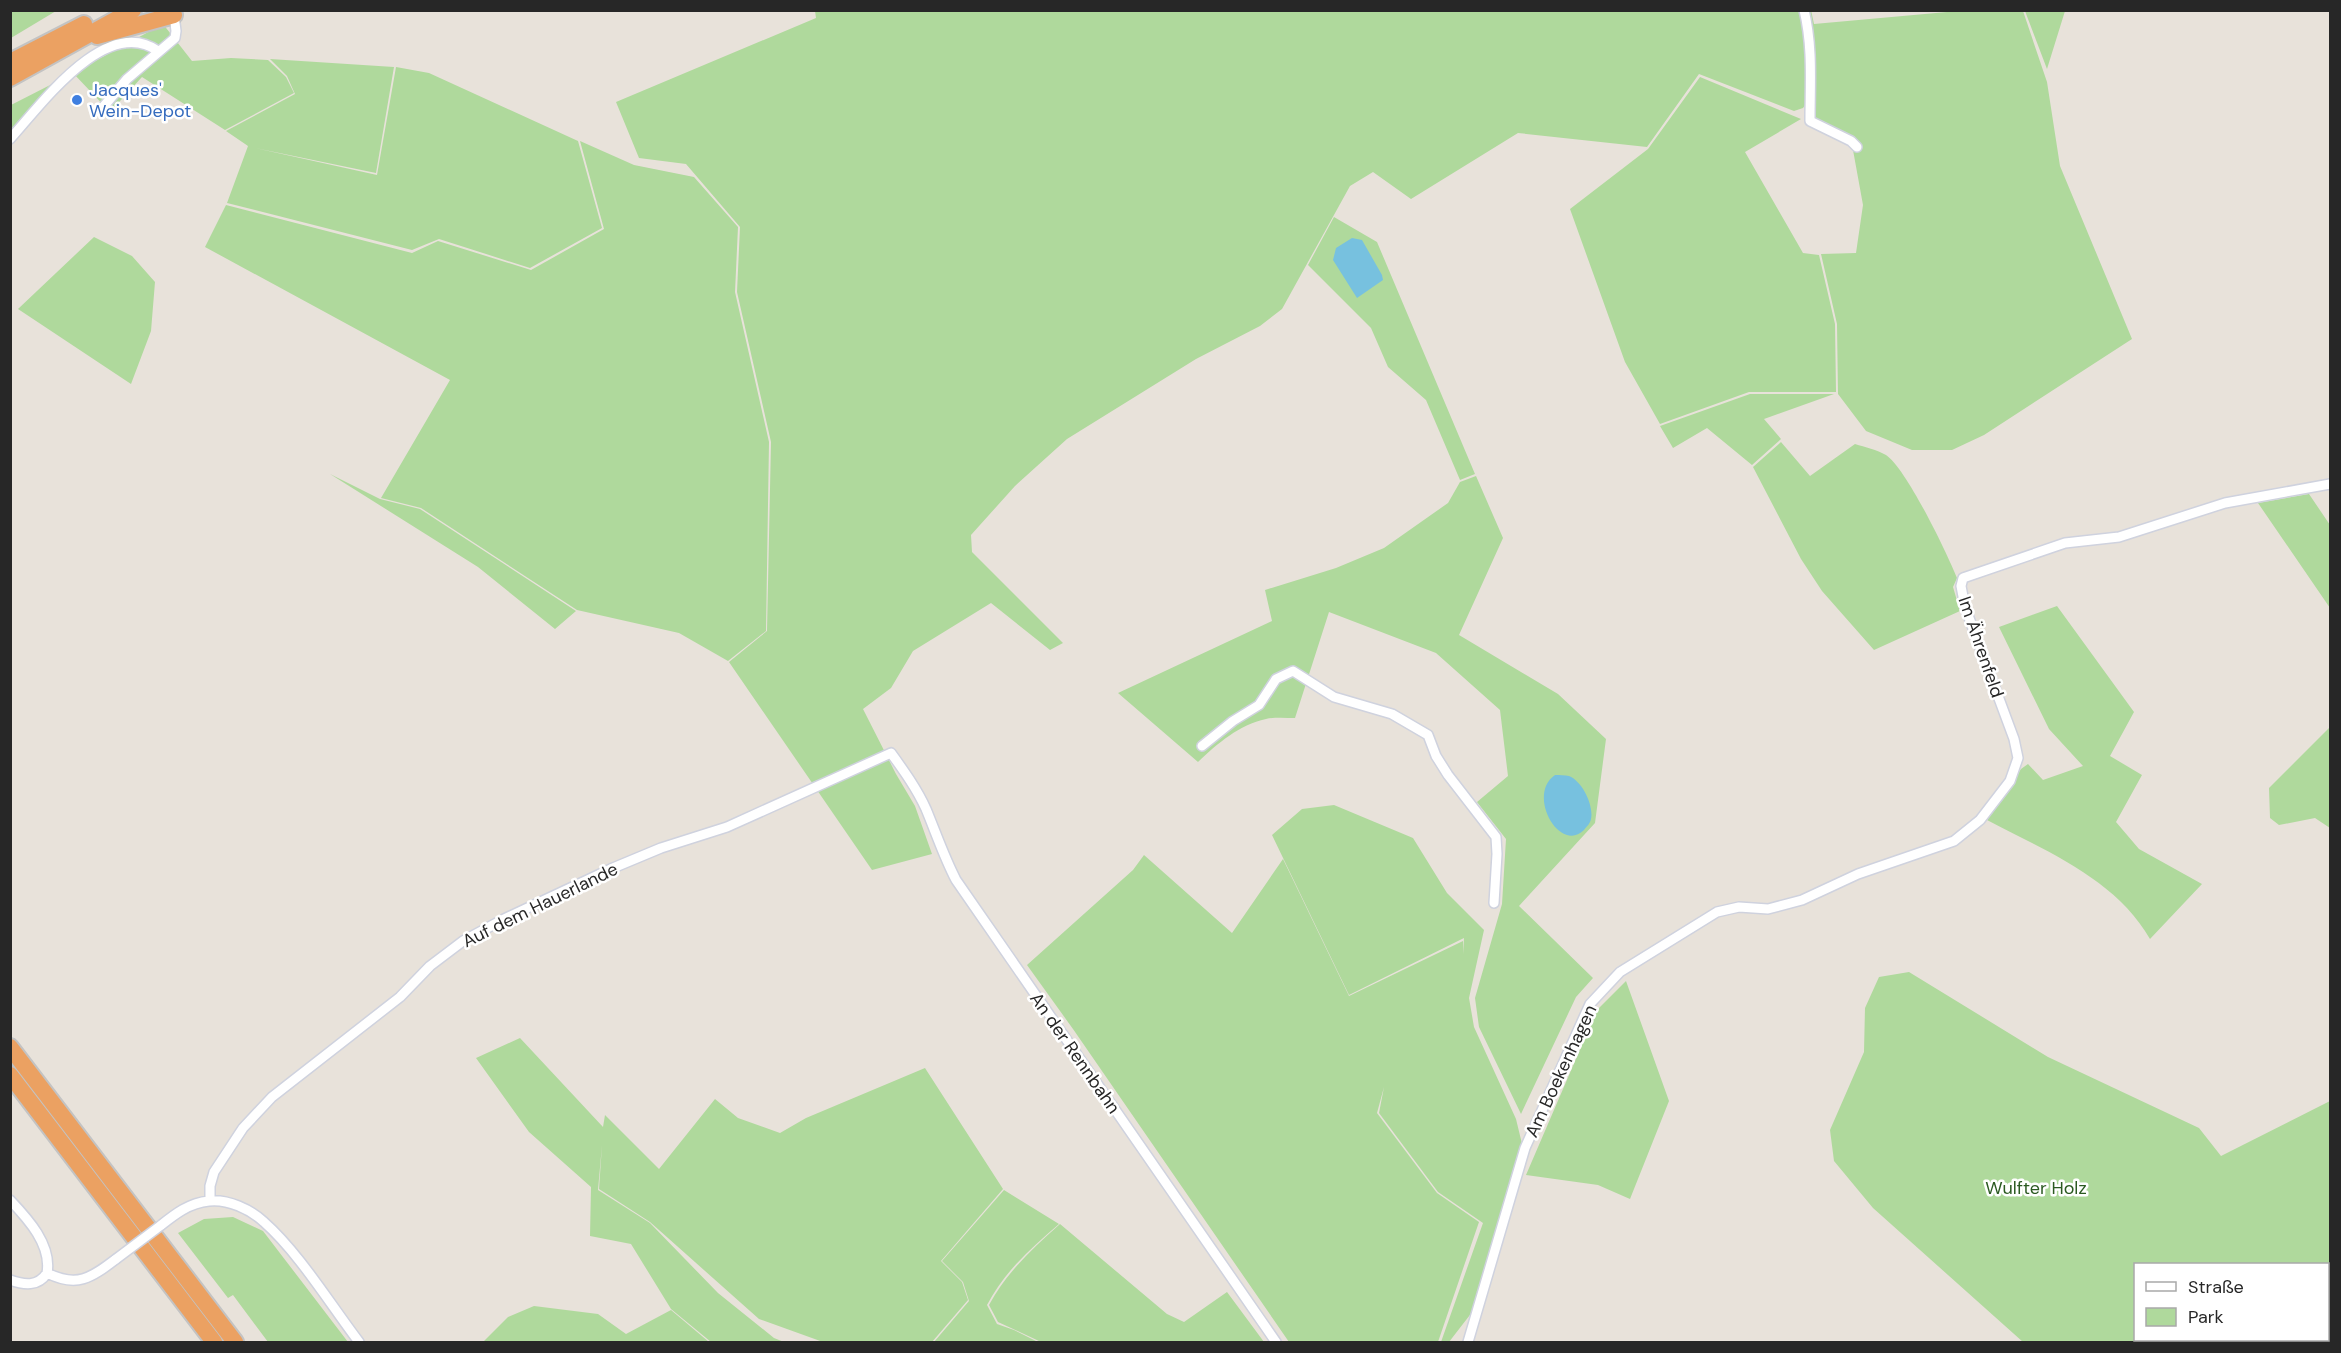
<svg xmlns="http://www.w3.org/2000/svg" width="2341" height="1353" font-family="'DM Sans',sans-serif">
  <rect width="100%" height="100%" fill="#e8e2da"/>
  <path fill="#afd99c" fill-rule="evenodd" d="M11,10H56V11L11,38Z
    M1811,10L1814,24L1958,11H2023L2047,82L2060,166L2132,339L1984,435L1952,450H1912L1866,431L1838,394L1837,324L1821,254L1856,253L1863,205L1851,139L1816,121L1813,101L1807,102L1803,108L1794,111L1699,74L1647,147L1518,133L1411,199L1373,172L1350,186L1282,309L1260,326L1196,359L1067,439L1015,486L971,535L972,552L1063,643L1050,650L991,603L913,651L891,688L863,709L896,774L915,806L932,854L872,870L729,662L767,631L771,442L737,292L740,227L686,164L639,158L616,102L816,18L815,11Z
    M2025,11H2065L2047,69Z
    M163,24L192,61L231,58L268,60L286,77L294,93L225,130L142,77L110,112L73,73Z
    M270,59L394,67L376,173L255,148L377,175L396,67L429,73L578,141L602,228L530,268L439,239L412,250L227,203L248,146L226,131L295,94L287,76Z
    M1700,77L1801,119L1745,152L1803,253L1819,255L1835,324L1836,392H1749L1660,424L1625,362L1570,209L1648,149Z
    M58,81L11,132V105Z
    M580,141L634,165L694,177L738,227L735,292L769,442L766,631L728,661L679,633L577,610L421,508L381,498L450,380L205,247L226,205L412,253L438,241L531,270L604,229Z
    M1334,217L1377,242L1475,474L1460,480L1426,400L1388,367L1371,328L1308,265Z
    M94,237L132,256L155,282L151,331L131,384L18,309Z
    M1750,394H1834L1764,419L1781,439L1752,465L1707,428L1673,448L1660,426Z
    M1781,442L1810,476L1855,444C1865,447 1877,450 1886,455C1906,468 1947,553 1957,578L1953,587L1960,611L1874,650L1822,591L1801,559L1753,467Z
    M330,474L380,499L420,509L576,611L555,629L478,567Z
    M1476,476L1503,538L1459,635L1558,694L1606,739L1595,823L1519,906L1593,978L1576,997L1521,1114L1479,1027L1475,998L1502,904L1506,839L1477,802L1508,776L1500,710L1436,653L1329,612L1295,718C1286,718 1275,717 1266,719C1239,725 1218,743 1198,762L1118,693L1272,621L1265,590L1336,568L1384,548L1448,503L1460,482Z
    M2309,494L2330,525V608L2258,503Z
    M2057,606L2134,712L2110,756L2142,775L2116,822L2139,849L2202,884L2150,939C2116,879 2046,851 1987,820L2021,769L2028,764L2043,780L2083,766L2049,729L1999,627Z
    M2330,727V828L2315,818L2279,825L2270,818L2269,788Z
    M1334,805L1413,838L1447,893L1484,930L1469,998L1474,1027L1516,1119L1523,1148L1473,1311L1449,1342H1441L1483,1223L1438,1192L1379,1113L1384,1087L1377,1113L1437,1193L1479,1222L1438,1342H1289L1073,1029L1027,965L1133,870L1144,855L1232,933L1283,859L1349,996L1463,941V954L1464,938L1349,995L1272,835L1302,809Z
    M1909,972L2048,1057L2199,1128L2221,1156L2330,1101V1342H2023L1873,1208L1834,1161L1830,1130L1864,1052L1865,1008L1879,977ZM2136,1264H2328V1340H2136Z
    M1626,981L1669,1101L1630,1199L1598,1185L1526,1175L1597,1010Z
    M520,1038L603,1127L605,1115L659,1169L715,1099L738,1118L780,1133L806,1118L925,1068L1003,1189L941,1261L962,1282L968,1300L932,1342H823L759,1319L650,1222L599,1189L602,1145L598,1190L650,1223L718,1293L774,1338L784,1342H711L671,1309L631,1244L590,1236L591,1187L529,1132L476,1058Z
    M1004,1190L1059,1224C1030,1249 1005,1271 987,1305L997,1324L1014,1330L1038,1342H934L969,1301L963,1282L942,1261Z
    M233,1217L263,1231L348,1342H268L233,1295L228,1298L178,1233L204,1219Z
    M1060,1224L1167,1314L1184,1322L1227,1292L1264,1342H1041L998,1322L989,1305C1007,1272 1032,1249 1060,1224Z
    M534,1306L598,1314L626,1334L671,1310L709,1342H483L508,1317Z"/>
  <path fill="#77c1df" d="M1352,238L1362,240L1382,275L1383,280L1357,298L1333,260L1336,248Z
    M1555,775C1559,775 1565,775 1569,776C1582,781 1594,805 1591,819C1590,824 1587,826 1584,830C1560,854 1526,795 1555,775Z"/>
  <g fill="none" stroke-linecap="round" stroke-linejoin="round">
    <g stroke="#cfd2de" stroke-width="12">
      <path id="street" d="M1804,10C1813,47 1810,84 1810,121L1851,141L1857,147
        M104,106L127,79L175,38L176,31L174,15
        M10,139C41,105 106,14 158,51
        M1202,746L1233,721L1259,705L1276,679L1293,671L1334,697L1392,714L1428,735L1436,756L1448,775L1496,837L1497,854L1494,903
        M10,1200C28,1219 52,1245 47,1273
        M210,1201V1186L214,1172L243,1128L272,1097L400,997L430,966L463,941L504,919L613,868L661,848L727,827L891,753C904,771 917,789 926,809C936,833 944,857 956,880L1276,1342
        M160,1226C175,1214 189,1203 209,1201C228,1199 250,1209 264,1222C299,1253 330,1304 359,1342
        M47,1273C77,1288 91,1278 116,1259
        M10,1280C24,1285 38,1287 47,1273
        M1468,1342L1525,1148L1590,1004L1620,972L1717,912L1739,907L1768,909L1802,900L1858,874L1954,841L1980,820L2010,781L2018,758L2014,739L1965,607L1961,586L1963,578L2065,543L2119,537L2225,503L2330,484"/>
    </g>
    <g stroke="#c3c3c3" stroke-width="20">
      <path id="highway" d="M97,36L174,15
        M10,62L84,24
        M10,78L133,10
        M10,1047L235,1342
        M10,1075L214,1342"/>
    </g>
    <use href="#street" stroke="#fff" stroke-width="9"/>
    <use href="#highway" stroke="#eba162" stroke-width="16"/>
    <g stroke="#cfd2de" stroke-width="12" stroke-linecap="butt">
      <path id="street-bridge" d="M116,1259L160,1226"/>
    </g>
    <use href="#street-bridge" stroke="#fff" stroke-width="9"/>
  </g>
  <circle fill="#3f7fe0" stroke="#fff" stroke-width="2" cx="77" cy="100" r="6"/>
  <g text-anchor="middle" stroke-width="5" stroke-linejoin="round" paint-order="stroke">
    <g font-size="18" fill="#366cbe" stroke="#fff" text-anchor="start">
      <text x="89" y="96">Jacques'<tspan x="89" dy="21">Wein-Depot</tspan></text>
    </g>
    <g font-size="18" fill="#272727" stroke="#fff">
      <text transform="translate(1981 647) rotate(71)" y="6">Im Ährenfeld</text>
      <text transform="translate(540 905) rotate(-26)" y="6">Auf dem Hauerlande</text>
      <text transform="translate(1075 1053) rotate(55)" y="6">An der Rennbahn</text>
      <text transform="translate(1561 1071) rotate(-65)" y="6">Am Boekenhagen</text>
    </g>
    <g font-size="18" fill="#2b5a21" stroke="#fff">
      <text x="2036" y="1194">Wulfter Holz</text>
    </g>
  </g>
  <rect width="2341" height="1353" fill="none" stroke="#272727" stroke-width="24"/>
  <rect x="2134" y="1263" width="195" height="78" fill="#ffffff" stroke="#a9a9a9" stroke-width="1.5"/>
  <rect x="2146" y="1282" width="30" height="9" fill="#ffffff" stroke="#a9a9a9" stroke-width="1.5"/>
  <text x="2188" y="1293" font-size="18" fill="#272727">Straße</text>
  <rect x="2146" y="1308" width="30" height="18" fill="#afd99c" stroke="#a9a9a9" stroke-width="1.5"/>
  <text x="2188" y="1323" font-size="18" fill="#272727">Park</text>
</svg>
